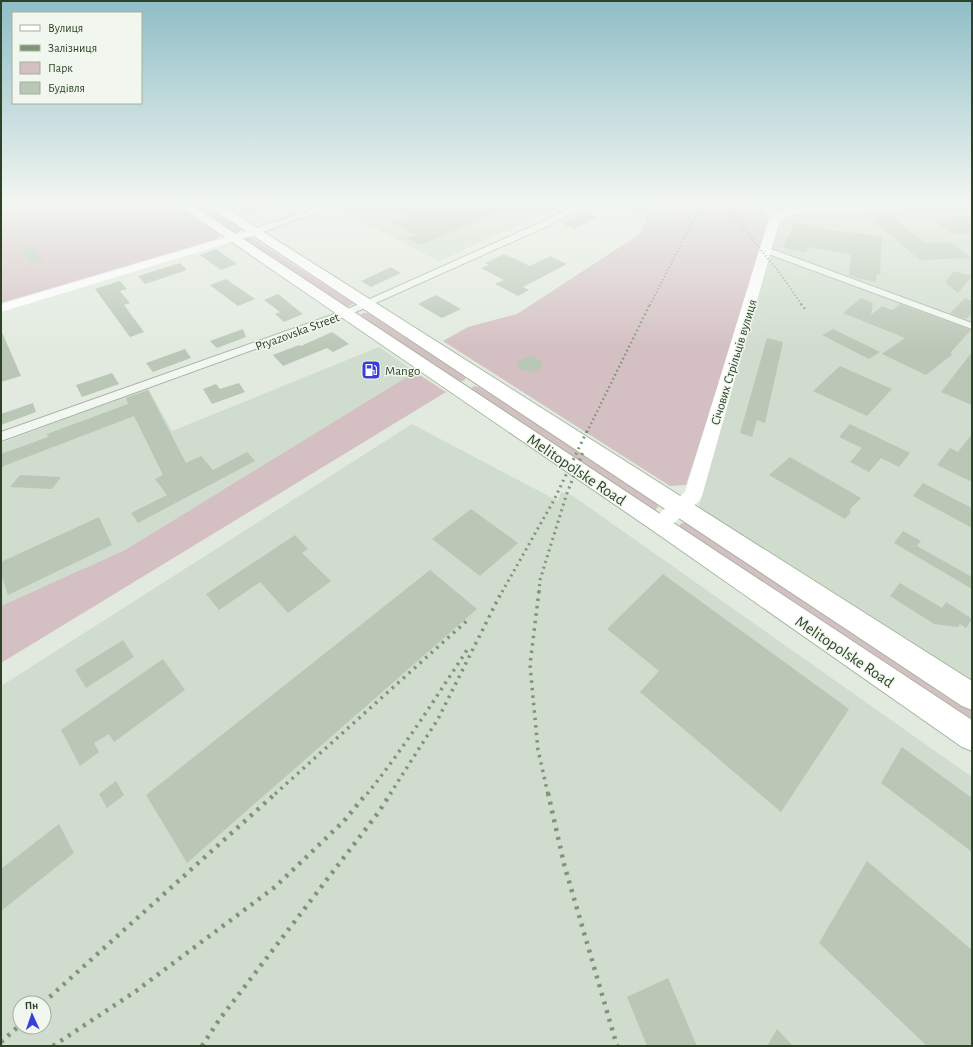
<svg xmlns="http://www.w3.org/2000/svg" width="973" height="1047" font-family="'Alegreya Sans',sans-serif">
  <rect width="100%" height="100%" fill="#e2eadf"/>
  <path fill="#d0dccd" fill-rule="evenodd" d="M346,203H568L439,261L335,207Z
    M610,203H669L646,218Z
    M972,205V684L698,509L778,224L786,216L795,213Z
    M379,347L415,372L125,550L1,606V443L148,388L172,431Z
    M412,424L558,501L561,492L573,496L972,777V1046H1V686ZM20,1003H44V1027H20Z"/>
  <path fill="#d4bfc2" d="M1,203H173L219,235V237L214,240L1,303Z
    M186,203H204L243,229L239,232L231,233Z
    M230,203H281L247,214Z
    M669,203H731V205L756,208L769,218L759,260L686,485L670,486L443,341L468,327L517,314L640,234L645,224L646,218Z
    M249,236L353,303V304L346,307L243,239Z
    M363,313H368L465,377V380L459,382L359,316Z
    M415,372L446,392L1,663V606L125,550Z
    M474,386L479,387L576,448L657,503L658,507L654,511L470,390Z
    M683,523H687L972,709V726L680,529V524Z"/>
  <path fill="#bac7b6" d="M380,203H522L420,245L407,238L416,235L391,222L407,216Z
    M585,212L598,217L574,229L561,223Z
    M892,216L925,243L950,242L971,258L920,260L870,218Z
    M972,216V233L952,234L931,218Z
    M793,223L853,234V232L882,237L880,275L877,274L876,282L849,276L851,255L808,247L806,253L783,248L788,236L789,237Z
    M33,244L43,261L30,265L20,248Z
    M216,249L237,264L221,270L200,255Z
    M504,254L530,266L550,256L567,264L523,287L529,290L518,296L495,284L504,280L481,268L489,265L485,263Z
    M180,263L187,270L145,284L138,276Z
    M391,267L401,273L371,287L361,281Z
    M954,271L972,276L958,293L945,282Z
    M226,279L255,299L238,306L210,285Z
    M120,281L127,289L120,291L130,303L124,305L144,332L130,337L95,289Z
    M278,294L294,307L303,314L284,322L275,314L280,312L264,300Z
    M436,295L461,309L442,318L418,304Z
    M861,298L873,303L871,315L882,306L892,310L900,304L971,330L950,353L953,354L926,375L882,354L905,338L843,313Z
    M965,298L972,301V313L966,319L950,313Z
    M243,329L246,337L217,348L210,341Z
    M833,329L880,352L869,359L822,335Z
    M1,330L21,376L1,382Z
    M332,332L349,344L333,352L327,348L283,366L273,355L299,345L301,346Z
    M767,338L783,342L765,423L757,420L752,437L740,433Z
    M185,349L191,358L153,372L146,363Z
    M972,352V405L941,392Z
    M530,356L542,361V368L534,372L523,370L519,368L517,364L519,360Z
    M840,366L892,389L867,416L813,391Z
    M112,373L119,384L82,397L76,385Z
    M239,383L245,392L212,404L203,389L216,384L220,389Z
    M148,390L186,463L201,456L213,470L247,452L255,461L138,523L131,513L167,495L155,479L163,475L134,416L1,467V454L48,437L47,434L128,404L126,398Z
    M33,403L36,412L1,425V414Z
    M850,424L910,453L899,467L881,458L869,472L850,462L862,448L839,437Z
    M972,434V482L937,465L950,448L958,452Z
    M790,457L861,498L849,510L851,512L845,519L769,475Z
    M20,475L61,477L52,489L10,487Z
    M923,483L972,508V528L913,496Z
    M471,509L518,543L480,576L432,539Z
    M99,517L112,545L8,595L1,574V562Z
    M903,531L921,541L917,546L972,577V589L894,543Z
    M295,535L308,549L302,553L331,581L288,613L260,582L219,610L206,594Z
    M430,570L477,609L187,863L146,795Z
    M663,574L849,709L781,812L640,692L659,671L607,629Z
    M900,583L942,608L946,602L972,619L966,628L960,624L958,627L934,624L890,596Z
    M123,640L134,657L86,688L75,670Z
    M163,659L185,690L114,742L109,734L94,743L99,752L80,766L61,730Z
    M902,747L972,798V852L881,783Z
    M116,781L124,795L107,808L99,794Z
    M59,824L74,853L1,911V869Z
    M867,861L972,950V1046H927L819,943Z
    M668,978L697,1046H647L627,997Z
    M777,1029L793,1046H767Z"/>
  <g fill="none" stroke-linecap="round" stroke-linejoin="round">
    <g stroke="#a8b4a4" stroke-width="2">
      <path id="street" d="M330,203H342L257,234H254L250,232L251,230Z
        M579,203H589L552,224L349,315L1,441V432L343,311L546,220Z
        M766,247L972,323V329L763,252L762,250Z"/>
    </g>
    <g stroke="#a4b69d" stroke-width="2">
      <path id="primary" d="M175,203H189L972,720V751L962,747L652,530Z
        M204,203H218L972,681V710L962,706Z"/>
    </g>
    <use href="#street" fill="#f3f7f2" fill-rule="evenodd"/>
    <path fill="#fff" fill-rule="evenodd" d="M885,203H957L952,206L791,214L779,222L702,496L699,501L667,529L660,531L653,529L650,524L653,519L685,492L765,231C769,219 776,211 789,208Z
      M254,229L260,232L258,234L1,312V304Z"/>
    <use href="#primary" fill="#fff" fill-rule="evenodd"/>
    <path stroke="#7f9577" stroke-width="2" stroke-dasharray="1 2.5" stroke-linecap="butt" d="M725,203L727,208L782,276L802,305
      M650,305L702,203"/>
    <path stroke="#7f9577" stroke-width="2.5" stroke-dasharray="1.5 3" stroke-linecap="butt" d="M801,304L805,309
      M587,432L650,304"/>
    <path stroke="#7f9577" stroke-width="3" stroke-dasharray="2 4" stroke-linecap="butt" d="M502,592L554,500L587,431
      M539,592L540,580L566,496L583,452"/>
    <path stroke="#7f9577" stroke-width="3.5" stroke-dasharray="2.5 5" stroke-linecap="butt" d="M539,591L530,665L538,750L548,794
      M275,794L470,618
      M367,794C404,748 435,699 467,650
      M390,794L438,719L502,591"/>
    <path stroke="#7f9577" stroke-width="4.5" stroke-dasharray="3 6" stroke-linecap="butt" d="M548,793L564,864L617,1046
      M43,1003L276,793
      M1,1042L20,1025
      M53,1046L136,991L275,887L344,821L367,793
      M202,1046L219,1020L378,813L391,793"/>
  </g>
  <linearGradient id="sky" x2="0" y2="1"><stop stop-color="#8fbec7"/><stop offset="0.58" stop-color="#f2f6f1"/><stop offset="1" stop-color="#f2f6f1" stop-opacity="0"/></linearGradient>
  <rect width="973" height="350" fill="url(#sky)"/>
  <defs>
    <g id="fuel-square" transform="scale(1)"><rect x="-9" y="-9" width="18" height="18" rx="4" fill="#383eda" stroke="#f1f7ee"/><path d="M-5.5-6h7V0h2V4h1.3V-2.5L3-4.5l.8-.8L6-3V5H2.5V1h-1V6h-7ZM-4.2-4.7v3.2H.2V-4.7Z" fill="#fff"/></g>
  </defs>
  <g fill-rule="evenodd">
    <use href="#fuel-square" x="371" y="370"/>
  </g>
  <g text-anchor="middle" stroke-width="3" stroke-linejoin="round" paint-order="stroke">
    <g font-size="13" fill="#2d4226" stroke="#f1f7ee">
      <text transform="translate(297 331) rotate(-20)" y="5">Pryazovska Street</text>
      <text transform="translate(733 362) rotate(-73)" y="5">Січових Стрільців вулиця</text>
    </g>
    <g font-size="13" fill="#2d4226" stroke="#f1f7ee" text-anchor="start">
      <text x="385" y="375">Mango</text>
    </g>
    <g font-size="16" fill="#2d4226" stroke="#f1f7ee">
      <text transform="translate(577 469) rotate(34)" y="6">Melitopolske Road</text>
      <text transform="translate(845 651) rotate(34)" y="6">Melitopolske Road</text>
    </g>
  </g>
  <rect width="973" height="1047" fill="none" stroke="#2d4226" stroke-width="4"/>
  <rect x="12" y="12" width="130" height="92" fill="#f1f7ee" stroke="#a3af9e"/>
  <rect x="20" y="25" width="20" height="6" fill="#ffffff" stroke="#a3af9e"/>
  <text x="48" y="32" font-size="12" fill="#2d4226">Вулиця</text>
  <rect x="20" y="45" width="20" height="6" fill="#7f9577" stroke="#a3af9e"/>
  <text x="48" y="52" font-size="12" fill="#2d4226">Залізниця</text>
  <rect x="20" y="62" width="20" height="12" fill="#d4bfc2" stroke="#a3af9e"/>
  <text x="48" y="72" font-size="12" fill="#2d4226">Парк</text>
  <rect x="20" y="82" width="20" height="12" fill="#bac7b6" stroke="#a3af9e"/>
  <text x="48" y="92" font-size="12" fill="#2d4226">Будівля</text>
  <g transform="translate(32 1015) rotate(357)"><circle r="19" fill="#f1f7ee" stroke="#a3af9e"/>
  <path d="M0-3L7 15L0 10L-7 15Z" fill="#383eda"/>
  <text y="-6" font-size="11" font-weight="bold" text-anchor="middle" fill="#2d4226">Пн</text>
  </g>
</svg>
